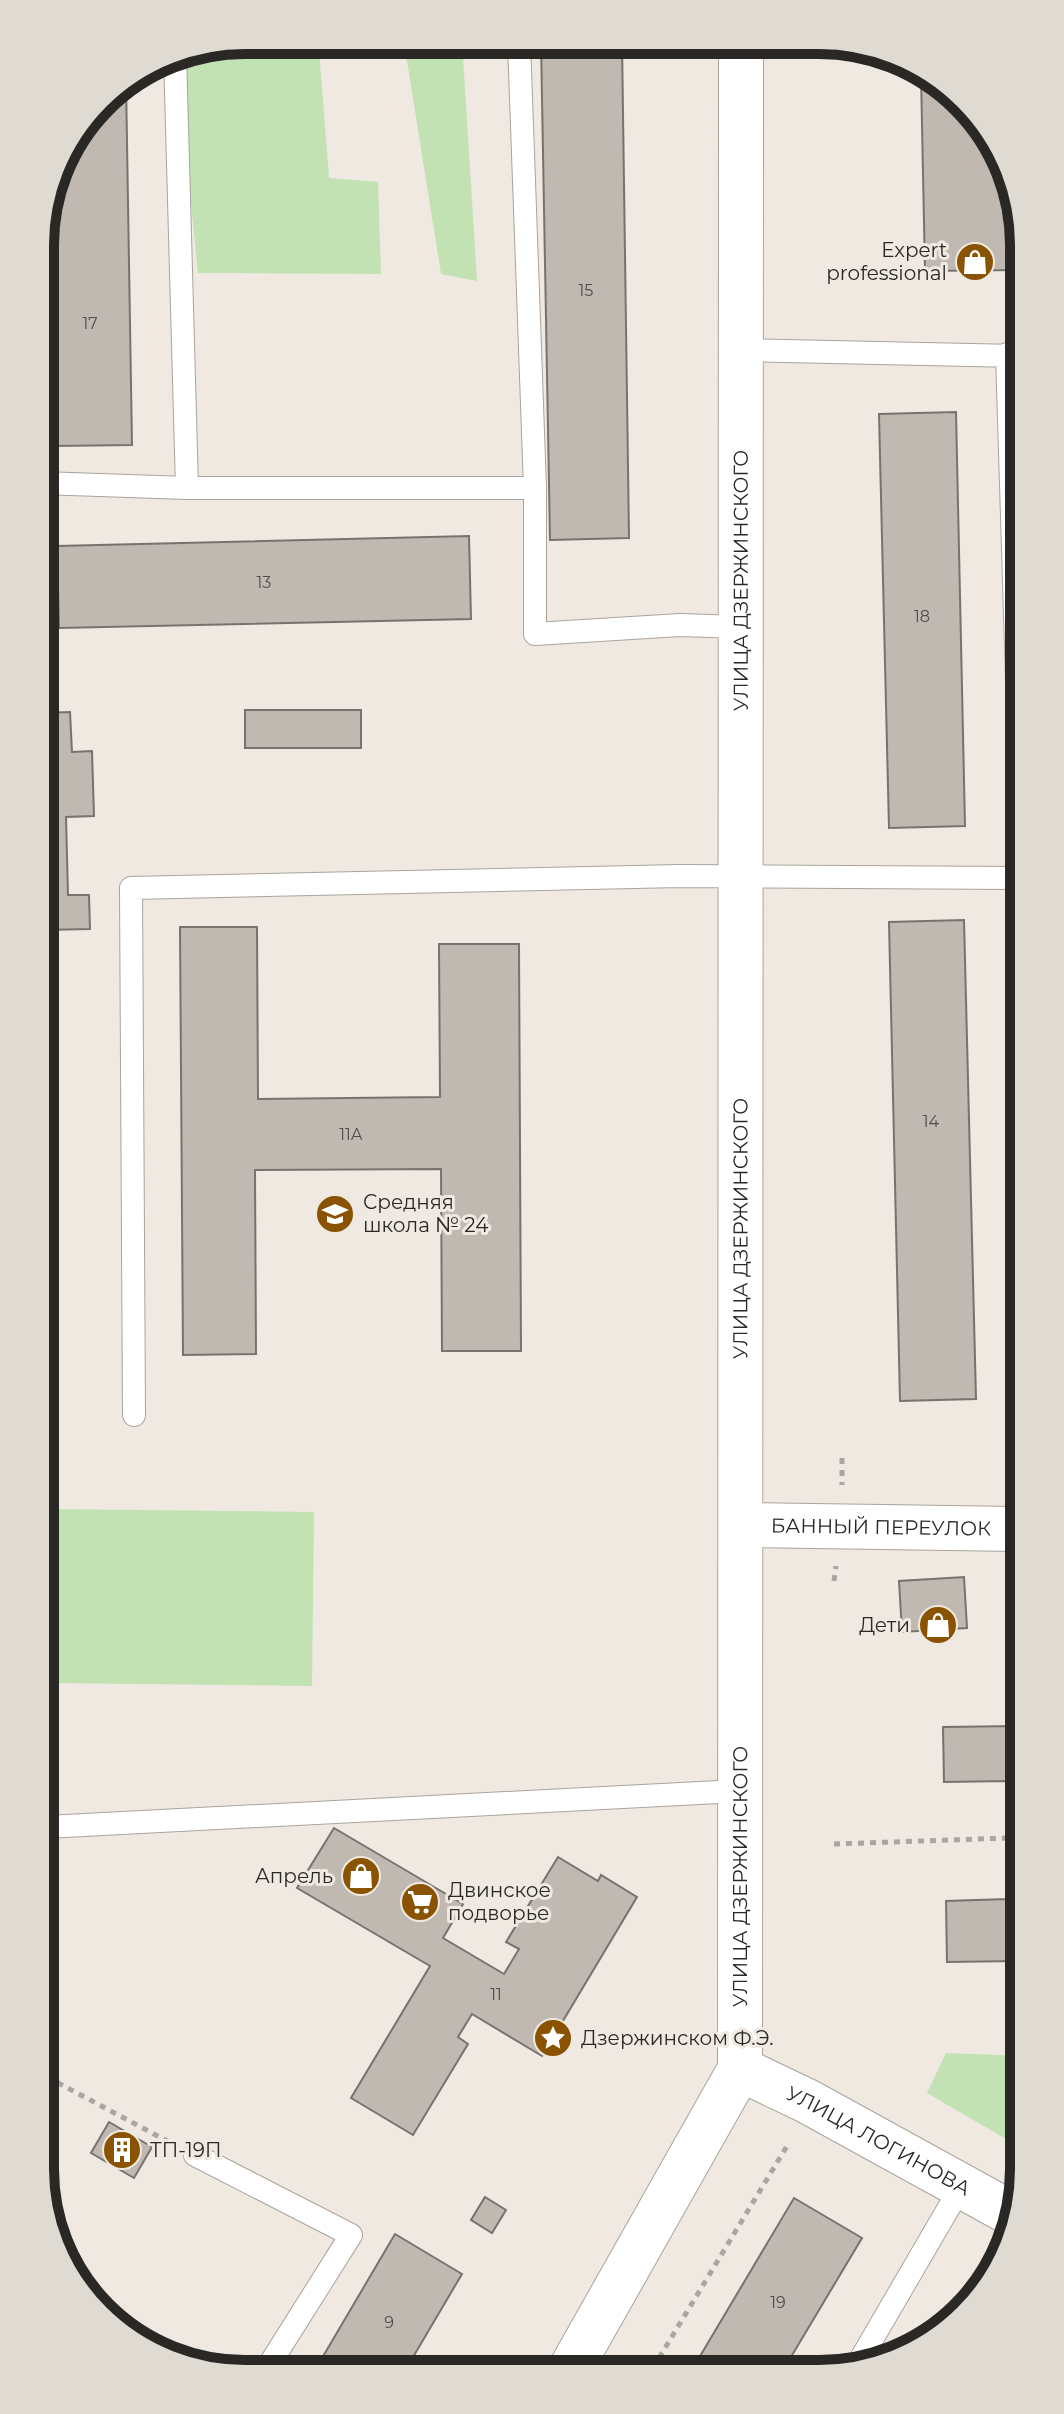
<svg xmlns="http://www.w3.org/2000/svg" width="1064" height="2414" font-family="Montserrat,sans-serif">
  <rect width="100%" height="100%" fill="#efe9e1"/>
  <path fill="#c2e2b4" d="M245,40L462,41L477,281L441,274L405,48L319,49L329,178L378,182L381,274L198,273L176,54Z
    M45,1509L314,1512L312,1686L45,1683Z
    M946,2053L1023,2056V2149L927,2093Z"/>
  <path fill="#bfb9b1" stroke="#78726c" stroke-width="2" d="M541,42H622L629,538L550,540Z
    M921,75L954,91L1017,192V270L925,271Z
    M126,81L132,445L53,446L49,201L61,155L110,91Z
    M956,412L965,826L889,828L879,414Z
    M469,536L471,619L59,628L57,546Z
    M245,710H361V748H245Z
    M70,712L72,752L92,751L94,816L66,817L68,895H89L90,929L43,930L42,713Z
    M964,920L976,1399L900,1401L889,922Z
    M180,927H257L258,1099L440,1097L439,944H519L521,1351H442L441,1169L255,1170L256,1354L183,1355Z
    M964,1577L967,1628L902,1632L899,1581Z
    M1022,1726L1023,1961L947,1962L946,1901L1008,1899L1007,1781L944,1782L943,1727Z
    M334,1828L463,1904L443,1938L504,1974L519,1949L506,1942L558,1857L598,1881L601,1875L637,1897L542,2056L472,2014L458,2037L468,2044L413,2135L351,2098L430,1966L297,1888Z
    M109,2122L152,2147L134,2178L91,2153Z
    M485,2197L506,2210L492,2233L471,2220Z
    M794,2198L862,2238L785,2367L693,2368Z
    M395,2234L462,2274L406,2369L315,2370Z"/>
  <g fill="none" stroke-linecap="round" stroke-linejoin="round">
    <g stroke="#aaa49d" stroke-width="24">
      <path id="lane" d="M519,42L535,488V634L680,625L741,627
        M175,54L187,488H535
        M741,350L1017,356
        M1007,354L1019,744
        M41,483L187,488
        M134,1415L131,888L680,876L1019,878
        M46,1827L738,1791
        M195,2155L351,2235L266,2370
        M856,2367L962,2185"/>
    </g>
    <g stroke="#aaa49d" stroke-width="46">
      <g id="street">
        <path id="s1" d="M741,1525L1021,1529"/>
        <path id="s2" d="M740,2069L807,2101L1016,2216"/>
      </g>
    </g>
    <g stroke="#aaa49d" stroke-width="46">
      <g id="secondary">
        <path id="s3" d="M571,2368L740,2069L741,43"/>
      </g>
    </g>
    <path stroke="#a9a59f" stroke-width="5" stroke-dasharray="6 6" stroke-linecap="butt" d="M842,1458V1485
      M834,1581L836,1566
      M834,1844L1007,1838
      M47,2077L169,2142
      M653,2368L787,2146"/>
    <use href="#lane" stroke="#fff" stroke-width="22"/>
    <use href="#street" stroke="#fff" stroke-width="44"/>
    <use href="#secondary" stroke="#fff" stroke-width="44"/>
  </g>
  <defs>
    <g id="shop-disc" transform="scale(2)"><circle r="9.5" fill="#895302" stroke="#efe9e1"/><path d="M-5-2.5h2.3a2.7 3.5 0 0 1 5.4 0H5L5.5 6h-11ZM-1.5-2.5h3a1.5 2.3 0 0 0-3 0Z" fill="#fff"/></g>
    <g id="school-disc" transform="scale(2)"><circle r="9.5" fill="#895302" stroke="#efe9e1"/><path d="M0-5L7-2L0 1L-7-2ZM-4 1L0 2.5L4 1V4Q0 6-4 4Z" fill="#fff"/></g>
    <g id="supermarket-disc" transform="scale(2)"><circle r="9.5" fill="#895302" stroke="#efe9e1"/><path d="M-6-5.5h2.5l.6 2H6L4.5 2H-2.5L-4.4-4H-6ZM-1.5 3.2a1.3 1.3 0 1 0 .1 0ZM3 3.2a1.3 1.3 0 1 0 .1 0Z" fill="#fff"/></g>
    <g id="sight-disc" transform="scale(2)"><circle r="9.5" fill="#895302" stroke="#efe9e1"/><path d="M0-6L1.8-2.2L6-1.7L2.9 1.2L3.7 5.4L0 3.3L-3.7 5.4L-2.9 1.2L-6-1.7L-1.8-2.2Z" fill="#fff"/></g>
    <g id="building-disc" transform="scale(2)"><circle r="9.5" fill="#895302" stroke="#efe9e1"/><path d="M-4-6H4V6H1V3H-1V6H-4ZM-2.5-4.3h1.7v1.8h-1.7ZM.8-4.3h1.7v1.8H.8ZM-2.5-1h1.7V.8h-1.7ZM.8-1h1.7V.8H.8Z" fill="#fff"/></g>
  </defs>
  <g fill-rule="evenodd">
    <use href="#shop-disc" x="975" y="262"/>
    <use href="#school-disc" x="335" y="1214"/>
    <use href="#shop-disc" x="938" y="1625"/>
    <use href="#shop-disc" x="361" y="1876"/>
    <use href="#supermarket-disc" x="420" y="1902"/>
    <use href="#sight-disc" x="553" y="2038"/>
    <use href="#building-disc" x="122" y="2150"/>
  </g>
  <g text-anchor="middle" stroke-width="6" stroke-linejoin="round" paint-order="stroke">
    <g font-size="16" fill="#4f4c48">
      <text x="586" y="296">15</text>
      <text x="90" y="329">17</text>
      <text x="264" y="588">13</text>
      <text x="922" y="622">18</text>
      <text x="931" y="1127">14</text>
      <text x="351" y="1140">11А</text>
      <text x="496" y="2000">11</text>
      <text x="778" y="2308">19</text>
      <text x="389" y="2328">9</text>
    </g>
    <g font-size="20" fill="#2a2825" stroke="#efe9e1" text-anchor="start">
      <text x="947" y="257" text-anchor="end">Expert<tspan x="947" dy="23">professional</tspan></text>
      <text x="363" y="1209">Средняя<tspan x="363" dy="23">школа № 24</tspan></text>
      <text x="910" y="1632" text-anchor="end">Дети</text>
      <text x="333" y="1883" text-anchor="end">Апрель</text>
      <text x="448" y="1897">Двинское<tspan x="448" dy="23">подворье</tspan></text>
      <text x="581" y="2045">Дзержинском Ф.Э.</text>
      <text x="150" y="2157">ТП-19П</text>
    </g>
    <g font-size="20" fill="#2a2825" stroke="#efe9e1">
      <text dy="7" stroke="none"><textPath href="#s3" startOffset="1832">УЛИЦА ДЗЕРЖИНСКОГО</textPath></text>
      <text dy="7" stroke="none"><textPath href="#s3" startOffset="1184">УЛИЦА ДЗЕРЖИНСКОГО</textPath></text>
      <text dy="7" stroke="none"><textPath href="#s1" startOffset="140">БАННЫЙ ПЕРЕУЛОК</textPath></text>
      <text dy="7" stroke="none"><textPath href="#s3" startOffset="536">УЛИЦА ДЗЕРЖИНСКОГО</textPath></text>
      <text dy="7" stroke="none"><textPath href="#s2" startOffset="156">УЛИЦА ЛОГИНОВА</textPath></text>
    </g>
  </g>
  <path d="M0 0H1064V2414H0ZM245 54H819A191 191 0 0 1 1010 245V2169A191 191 0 0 1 819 2360H245A191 191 0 0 1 54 2169V245A191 191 0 0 1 245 54Z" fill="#dfdad2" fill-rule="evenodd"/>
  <path fill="none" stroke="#2a2825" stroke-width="10" d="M245 54H819A191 191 0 0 1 1010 245V2169A191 191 0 0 1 819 2360H245A191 191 0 0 1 54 2169V245A191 191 0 0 1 245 54Z"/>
</svg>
